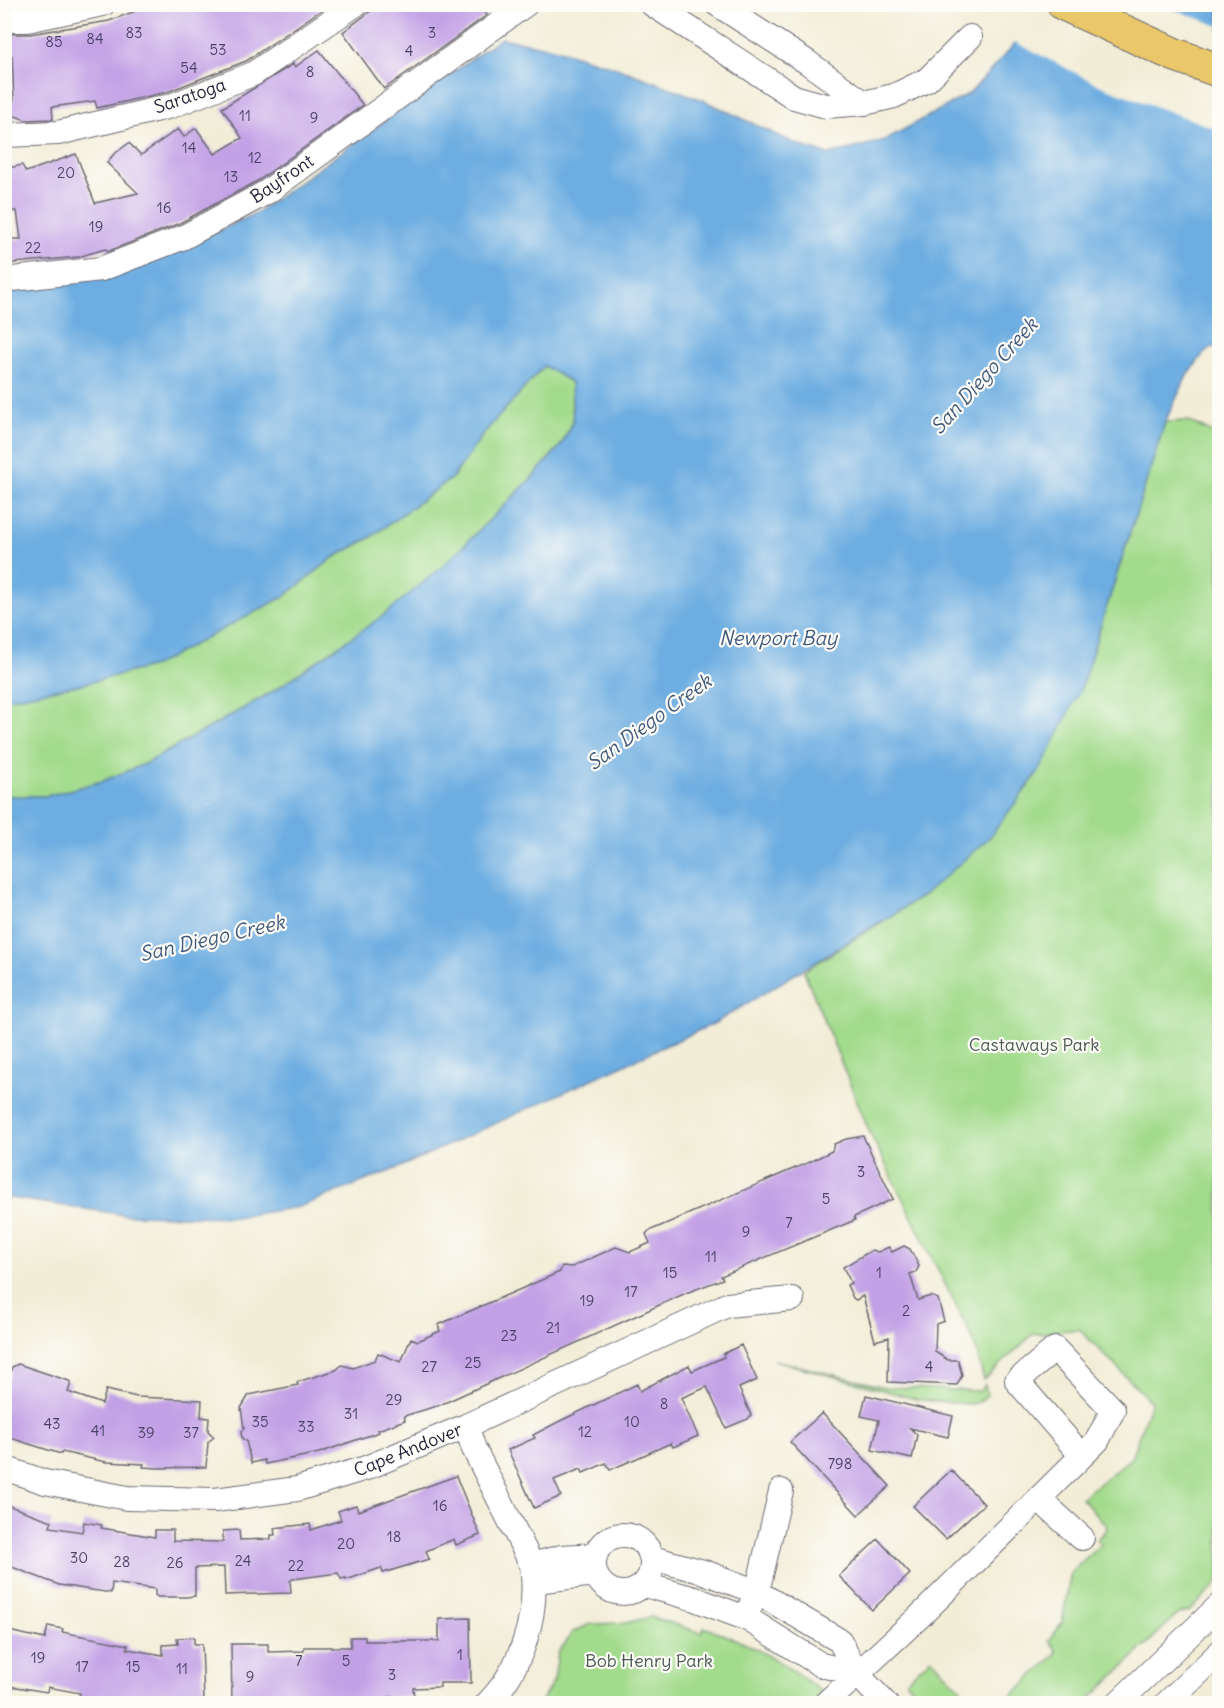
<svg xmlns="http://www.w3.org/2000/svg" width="1224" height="1708" font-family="Delius,sans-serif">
  <rect width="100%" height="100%" fill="#fdfcf7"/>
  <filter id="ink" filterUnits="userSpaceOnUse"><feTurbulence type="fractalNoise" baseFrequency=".0167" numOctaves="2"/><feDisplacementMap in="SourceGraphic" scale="12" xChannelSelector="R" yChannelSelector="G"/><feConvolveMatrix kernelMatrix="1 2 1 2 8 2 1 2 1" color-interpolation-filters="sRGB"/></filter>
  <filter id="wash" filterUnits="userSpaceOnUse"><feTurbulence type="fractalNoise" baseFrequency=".008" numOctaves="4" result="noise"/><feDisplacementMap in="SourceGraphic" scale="24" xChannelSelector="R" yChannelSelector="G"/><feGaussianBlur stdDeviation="1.35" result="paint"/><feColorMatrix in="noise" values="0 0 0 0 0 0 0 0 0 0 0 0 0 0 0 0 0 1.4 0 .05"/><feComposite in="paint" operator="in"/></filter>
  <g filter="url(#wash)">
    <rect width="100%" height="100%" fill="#f2edd7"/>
    <path fill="#a3db8c" stroke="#627e64" stroke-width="1.5" d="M544,366L571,382L573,421L562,444L530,480L444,565L384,615L272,692L147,763L103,781L47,796H5L4,699L87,683L285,596L333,558L371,537L453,477L484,433Z
      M1188,421L1219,436V1582L1190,1611L1178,1614L1086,1703H1004L1056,1654V1649L1049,1641L1062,1623L1071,1572L1101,1544L1096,1540L1107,1529L1106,1525L1081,1498L1131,1458L1151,1402L1079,1329L1033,1334L984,1380L974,1342L869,1131L804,971L923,896L1081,688L1165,422Z
      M774,1360L885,1387L980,1391L985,1385L987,1395L979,1402L971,1404L919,1400Z
      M651,1617L702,1633L704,1627C754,1644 795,1668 834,1703L540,1704L554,1680L558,1653L573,1632L590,1624L625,1623Z
      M931,1658L974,1703H927L906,1681Z"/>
    <path fill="#6dade1" stroke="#48688e" stroke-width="1.5" d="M1050,5H1219V344L1204,353L1187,376L1165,422L1081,688L1040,770L990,837L923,896L715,1023L398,1168L299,1207L236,1217L126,1215L5,1197L4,796H47L103,781L147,763L272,692L384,615L444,565L530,480L562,444L573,421L571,382L544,366L484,433L453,477L371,537L333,558L285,596L154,666L87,683L5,699V287L181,249L256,213L501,38L553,48L617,68L703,100L796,144L829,155L885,140L970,93Z"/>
    <path fill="#f2edd7" d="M1046,4L1162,5L1219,26V130L1101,86L1013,41Z"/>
    <g id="blocks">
      <path fill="#c3a1e6" d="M154,4H330L246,61L167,92L97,108L95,101L52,107L53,119L26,120L4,112V100H14L12,56H4V34H30L109,21Z
        M380,4H479L487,15L384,89L343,32Z
        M319,50L363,105L259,180L178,224L109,251L105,249L78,257L4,264V239H21L17,211H4V169L22,165L26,172L76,154L95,203L138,193L107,163L113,155L129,143L141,155L178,129L184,137L196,128L215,154L242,138L222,108L293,64L295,67Z
        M863,1136L893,1199L854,1217L855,1220L721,1276L723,1279L686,1293L440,1405L404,1416L405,1420L378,1430L379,1432L319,1453L265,1464L264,1460L251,1463L246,1440L242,1439L241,1432L244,1428L241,1408L249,1395L298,1385L297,1382L336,1370L342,1365L353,1368L375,1360L378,1353L401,1362L411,1338L418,1341L440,1331L438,1325L560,1272L562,1266L572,1267L616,1247L630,1252L650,1243L646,1234L649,1231L807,1163L832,1151L834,1144L846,1139Z
        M904,1246L910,1249L919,1266L916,1272L910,1274L918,1300L931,1296L938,1299L944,1321L936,1324L935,1352L948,1360H958L962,1375L957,1385L888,1382L889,1337L875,1341L863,1296L856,1300L853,1298L847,1285L851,1283L843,1267L872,1250L878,1252L889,1247L892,1252Z
        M741,1345L757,1380L739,1388L751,1415L748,1419L726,1428L707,1387L681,1398L698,1436L673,1447L671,1443L610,1470L606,1463L583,1473L581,1469L554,1480L561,1496L534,1508L508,1450L535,1438L533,1435L558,1422L637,1384L640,1391L689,1365L692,1371L724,1357L723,1354Z
        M18,1364L69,1381L71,1383L68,1392L102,1404L106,1390L137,1397L202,1400L201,1417L209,1418L208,1431L214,1437L208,1442L206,1467L157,1468L143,1467L144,1464L106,1462L62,1452L61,1454L4,1436V1379L8,1380L12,1367Z
        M866,1395L953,1416L948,1437L910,1428L917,1435L912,1459L872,1450L879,1420L861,1416Z
        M822,1413L890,1486L858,1515L790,1442Z
        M951,1470L984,1504L946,1539L913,1506Z
        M456,1476L480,1535L456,1545L454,1539L426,1551L429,1559L383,1573L381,1568L346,1580V1578L341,1579L338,1573L293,1579L290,1581L291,1593L225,1595L224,1567L195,1568V1596L186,1597H158L155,1595V1589L112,1583L111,1593L59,1585L4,1564V1504L52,1521L50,1527L82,1532L84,1522L102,1525L101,1528L155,1537V1530H173V1541L223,1542V1531L239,1530L240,1540L271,1539V1535H275L274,1528L310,1524L311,1530L341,1520L338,1511L356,1505L358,1511Z
        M878,1539L910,1574L872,1610L839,1576Z
        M470,1618L471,1683H440V1687L413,1688L414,1697H389L390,1704H279V1699H248V1704H232L231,1644H268V1652L304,1651V1647H351L350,1637H365V1641H439V1619Z
        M48,1626L63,1629L62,1632L128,1645L127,1649L163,1655V1645L178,1644L177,1638L194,1637V1644H202L204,1702L78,1704L80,1693L48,1687L47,1692L4,1685V1630L45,1639Z"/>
    </g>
  </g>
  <g filter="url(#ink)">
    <use href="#blocks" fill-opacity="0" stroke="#6b6972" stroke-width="1.5"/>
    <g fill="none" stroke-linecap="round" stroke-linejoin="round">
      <g stroke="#6b6972" stroke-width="26">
        <path id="minor" d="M652,4L794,97L826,106L864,103L894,96L927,80L970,37
          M717,4L807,62L864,103
          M4,20H27L103,4
          M4,135L58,133L171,106L253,74L356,4
          M4,280L101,269L184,237L267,192L526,4
          M466,1426L474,1449L532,1565C539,1614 522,1669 487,1704
          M4,1468L45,1482L127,1498L215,1500L297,1489L366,1468L466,1426L727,1305L792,1299
          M1039,1499L1082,1538
          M594 1564a29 29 0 1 1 58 0a29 29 0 1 1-58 0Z
          M652,1558L704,1572L757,1592L840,1641L856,1673L886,1704
          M532,1565L561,1557L595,1555
          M535,1581L595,1574
          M645,1585L695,1599L748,1619L821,1665L856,1673
          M751,1605L757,1592L781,1491
          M825,1704L919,1617L1097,1441L1113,1410L1055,1349L1017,1381L1082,1456
          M1117,1704L1220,1605
          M1166,1704L1220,1652"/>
      </g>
      <g stroke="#6b6972" stroke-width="35">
        <path id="highway" d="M1064,4L1173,54L1220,71"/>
      </g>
      <use href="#minor" stroke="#fff" stroke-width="24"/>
      <use href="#highway" stroke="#eac769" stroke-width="33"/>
    </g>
  </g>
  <g text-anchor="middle" stroke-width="4.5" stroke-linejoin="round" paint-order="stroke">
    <g font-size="15" fill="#4a4266">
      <text x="134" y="38">83</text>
      <text x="432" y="38">3</text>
      <text x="95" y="44">84</text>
      <text x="54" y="47">85</text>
      <text x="218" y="55">53</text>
      <text x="409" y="56">4</text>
      <text x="189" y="73">54</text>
      <text x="310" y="77">8</text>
      <text x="245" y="121">11</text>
      <text x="314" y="123">9</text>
      <text x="189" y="153">14</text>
      <text x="255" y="163">12</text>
      <text x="66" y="178">20</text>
      <text x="231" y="182">13</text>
      <text x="164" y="213">16</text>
      <text x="96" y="232">19</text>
      <text x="33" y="253">22</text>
      <text x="861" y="1177">3</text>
      <text x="826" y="1204">5</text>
      <text x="789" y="1228">7</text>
      <text x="746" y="1237">9</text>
      <text x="711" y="1262">11</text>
      <text x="670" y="1278">15</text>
      <text x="879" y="1278">1</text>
      <text x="631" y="1297">17</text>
      <text x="587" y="1306">19</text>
      <text x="906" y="1316">2</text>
      <text x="553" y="1333">21</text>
      <text x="509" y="1341">23</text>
      <text x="473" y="1368">25</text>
      <text x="429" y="1372">27</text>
      <text x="929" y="1372">4</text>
      <text x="394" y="1405">29</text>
      <text x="664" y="1409">8</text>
      <text x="351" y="1419">31</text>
      <text x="260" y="1427">35</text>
      <text x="632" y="1427">10</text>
      <text x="52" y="1429">43</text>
      <text x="306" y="1432">33</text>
      <text x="98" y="1436">41</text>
      <text x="585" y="1437">12</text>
      <text x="146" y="1438">39</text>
      <text x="191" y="1438">37</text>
      <text x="840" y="1469">798</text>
      <text x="440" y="1511">16</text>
      <text x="394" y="1542">18</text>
      <text x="346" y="1549">20</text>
      <text x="79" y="1563">30</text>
      <text x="243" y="1566">24</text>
      <text x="122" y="1567">28</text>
      <text x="175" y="1568">26</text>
      <text x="296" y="1571">22</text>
      <text x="460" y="1660">1</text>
      <text x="38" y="1663">19</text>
      <text x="299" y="1666">7</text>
      <text x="346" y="1666">5</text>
      <text x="82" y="1672">17</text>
      <text x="133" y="1672">15</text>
      <text x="182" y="1674">11</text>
      <text x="392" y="1680">3</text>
      <text x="250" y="1682">9</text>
    </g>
    <g font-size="18" fill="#22223b" stroke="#fdfcf7">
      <text transform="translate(190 96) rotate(-19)" y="6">Saratoga</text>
      <text transform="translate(282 179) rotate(-34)" y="6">Bayfront</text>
      <text transform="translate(408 1450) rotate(-22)" y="6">Cape Andover</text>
    </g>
    <g font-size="18" fill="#495a53" stroke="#fdfcf7">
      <text x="1034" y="1051">Castaways Park</text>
      <text x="649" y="1667">Bob Henry Park</text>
    </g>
    <g font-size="20" font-style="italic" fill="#405a7d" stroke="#fdfcf7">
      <text transform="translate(984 376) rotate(-48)" y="7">San Diego Creek</text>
      <text x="778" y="645">Newport Bay</text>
      <text transform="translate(649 722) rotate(-36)" y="7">San Diego Creek</text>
      <text transform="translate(212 938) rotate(-13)" y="7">San Diego Creek</text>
    </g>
  </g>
  <rect width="1224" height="1708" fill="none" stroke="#fdfcf7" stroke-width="24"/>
</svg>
